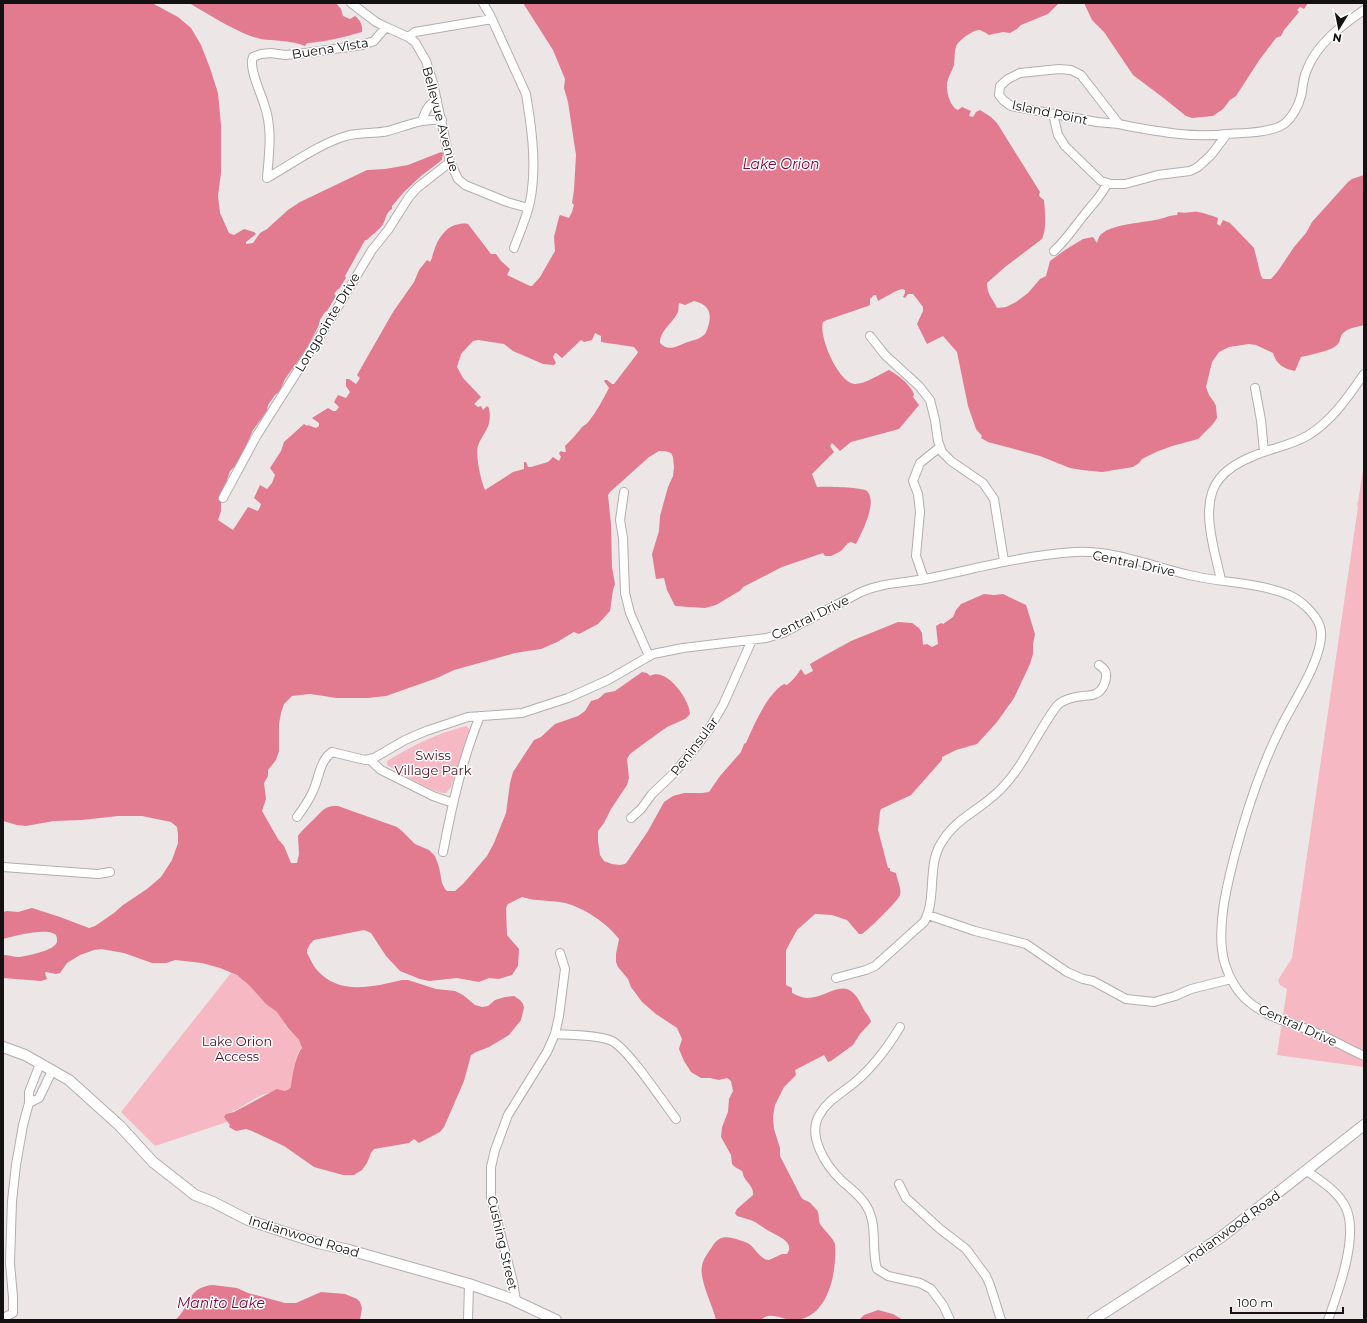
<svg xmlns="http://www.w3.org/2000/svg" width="1367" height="1323" font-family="Montserrat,sans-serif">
  <rect width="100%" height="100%" fill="#ede6e7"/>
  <path fill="#f6b8c2" d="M1364,463V1067L1277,1055L1287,989L1280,985L1278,980L1292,958L1358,507L1357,504L1358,502Z
    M466,726L469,728L470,734L466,741L451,787L446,793C436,795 398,771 387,765V761C413,745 436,734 466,726Z
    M231,973C246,977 255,992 266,1003C269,1007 274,1009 278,1013C282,1018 284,1024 288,1029C294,1035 301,1039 301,1048C294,1055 295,1077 291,1087C288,1092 271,1092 265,1094C251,1099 240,1110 226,1114L227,1122L155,1146L121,1112Z"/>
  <path fill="#e27a90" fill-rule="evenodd" d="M3,3H152L178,17L191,28L201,45L210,68L218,93L221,125V173L218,196L220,213L229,233L234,235L244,229L254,232L256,234L246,242V244L253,243L260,233L267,229L288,210L300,202L367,170L385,169L408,165L441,152L443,153L442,160L421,176L404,192L392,206V209C386,212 386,219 383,224C379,231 372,234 367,240H365L345,276L346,278L339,289H338L334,294L336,296L327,311L325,312L320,320L319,325L306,350L285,379L280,391L275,395L268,405L267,411L253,430L239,462L230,471L227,480L228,484L221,497V511L218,520L233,530L248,507L258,511L260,507L261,504L254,498L260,485L267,489L272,483L275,475L270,468L281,451L284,442L304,424L307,426L308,425L316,428L319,426V423L312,418L328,408L333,411H336L339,407L334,402L338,395L346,398L350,392L346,386V379H349L356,384L360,378L357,375L393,312L414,282L419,270L427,260L430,262C433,257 432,255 434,251C437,240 445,228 455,225C460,224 463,223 468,224L491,254H496L501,261L510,269L507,275L530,286H532L540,277L555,251L554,237L559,217L560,215L569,218L572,212L574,205L572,203L574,190L576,155L568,102L564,88L565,79L553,50L523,3H1059L1048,14L1021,25L1017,29L1010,33L1003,32L989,35C986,33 983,31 980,30C974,29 957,41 956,47C954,52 955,59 954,65C952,71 948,77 947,83C946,91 950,107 958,110L962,107L971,111L969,116L973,117L976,112L980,110L991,117L997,123L1040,192L1039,195L1040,197L1044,200C1045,212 1047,228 1042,239L1005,267L987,283C987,295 993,299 997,308L1006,307L1016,302L1028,293L1040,279L1046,276L1050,261L1065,250L1083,239L1093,237L1097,243C1098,241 1098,239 1099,237C1107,224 1142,223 1155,220C1163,219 1169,215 1177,215L1178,212C1187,214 1191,211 1198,212C1205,213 1212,216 1218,218L1217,224L1220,226L1223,220L1230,223L1254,248L1261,276L1263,279H1271L1278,271L1294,247L1306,233L1312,222L1348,182L1352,179L1364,175V325C1357,327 1345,328 1341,336C1340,339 1340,342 1337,345C1331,351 1309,355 1301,357L1295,371C1284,369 1276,364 1273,353L1256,345L1249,344L1229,347L1219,352L1212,362L1206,387L1209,395L1214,402L1216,406L1217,418L1213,424L1198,439L1172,446L1156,452L1142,459L1139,463L1133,467L1102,472L1082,470L1070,468L1040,456L988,442L981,438L982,436L976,429L968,406L957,352L943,336L927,344L917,324L923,311V307L913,294H908L905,298L903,297L905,293V290L902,289L896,291L878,301L876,295H874L870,299V305L868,306L827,320L823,322C818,336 839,384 855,384C865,384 880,374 889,370C899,376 909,383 914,394L913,397L919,405L899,429L851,442L840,451L832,443L830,446L834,452L812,474L817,487C823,486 863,487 867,491C878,502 862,532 856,544L851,542L848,543L841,551L831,556H825L823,553L820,554L782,567L743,587L741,590L716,605L705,608L675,606L667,590L664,578L656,579L652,554L659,531L660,516L668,487L673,476L674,467L673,457L671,453L665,451H659L649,457L610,492L608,495L611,524L612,567L615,584L613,590L610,611L598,624L579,634L574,632L557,642L541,649L515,653L454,670L437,678L386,696L368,698H337L310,694L292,696L284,704L281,713L279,724V751L276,760L268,770V776L264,783L266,799L262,811L278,839L284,846L291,863H297L299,854L298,836C303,829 308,825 314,819C322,811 325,805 338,806L397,827L402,831L415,844L429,850L435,856L439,867L442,883L445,889L447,891H455L463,884L487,856L494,843L506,813L510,783L513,772L534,740L541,737L555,724L578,716L585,711L591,701L598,699L605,693L615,691L642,672L647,673L650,676C666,666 690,700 690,714L685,719L667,727L642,745L630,754L627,759L629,778L627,785L611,809L604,823L598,831V841L600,855L604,861L612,864L620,865L625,864L627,862L648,831L664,802L673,796L684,793H702L709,792L720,776L741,752L744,744L746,743C754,725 767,694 784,684L787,685C793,680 797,675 801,669L805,675L813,671L810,664L822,657L851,641L898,622L912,623L919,628L922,633L923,645L927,644L932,647L938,644L936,626L941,623L943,624L953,617L956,610L961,604L984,594L994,595L1003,594L1026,605L1035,634L1033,644V654L1030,664L1014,698L997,722L977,744L956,750L942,757V760L911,795L881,809L880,812L878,830L888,868H890V871L896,873C897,880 902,889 900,895C899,900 867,931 862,934H859L847,920L832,915L815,914L797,930L786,950V985L792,988V993C797,995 802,998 807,998C830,998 846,972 862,1006C864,1012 870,1016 871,1022L860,1034L853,1045L831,1061L828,1062L824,1055L795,1070L796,1075L784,1087L775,1105L773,1117L774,1129L780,1148V1156L801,1197C804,1201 806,1200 809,1202C811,1203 814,1207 816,1209C820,1213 818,1219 820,1224C823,1229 834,1239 835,1244C837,1271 829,1317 796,1320C784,1321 770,1310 761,1320H716C713,1306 699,1280 702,1266C703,1259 708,1253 712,1247C721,1232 732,1238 745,1242C755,1245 758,1259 769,1260L782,1254H787C795,1242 779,1237 771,1232C765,1230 761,1225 755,1222C749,1219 743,1218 737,1216L735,1213L737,1209L753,1195C754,1187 747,1183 744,1177C743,1175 743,1173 742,1171L735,1167L732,1164L731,1155L721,1137L722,1127L728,1112L729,1099L733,1091L731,1081L727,1078L719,1080L710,1078H701L691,1072L684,1061L679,1049L682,1039L677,1028L656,1014L642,1002L631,987L628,979L618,967L616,962V954L619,939C607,923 584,908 565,903C556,901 546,901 537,900C533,900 527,898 522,897L508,904L506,908L507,935L519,949L518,966L512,975L499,979L489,978L479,982L457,978L429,981L420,979L400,971L386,956L371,933L364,930L314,940L310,944L307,950V953C310,958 312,964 316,969C339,996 372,987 402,980H408L436,989L455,991L463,995L475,1005L482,1007L488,1006L495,1000L505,997L514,996L520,1000L523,1004L524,1008L521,1020L509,1035L489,1047L476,1052L471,1055L464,1081L444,1127L440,1132L419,1143L414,1139L409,1143L374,1149L371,1153L367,1163L362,1170L354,1175H343L314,1167L284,1146L252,1131L246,1129L236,1131L229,1127L230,1125L224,1117L226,1114L234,1112L275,1090L277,1089C283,1091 287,1092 291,1087C292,1077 296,1054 302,1048L299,1040L288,1028L277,1012L266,1004L249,985L237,975L220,968L202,963L175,960L166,963H152L124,953L101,949L94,950L80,955L67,963L60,973L56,974L46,972L45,973L47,979L41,981L3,978V955C9,955 14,957 19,957C27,956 51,951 56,944C58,941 57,938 56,935C48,927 14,936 3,939V912L7,911L18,912L32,908L60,917L89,928L95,926L114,913L123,905L147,889L161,877L172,860L178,843V834L177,827L171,822L142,816H118L82,820L54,821L26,826L17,825L3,821ZM694,301C706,304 712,310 709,323C708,327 707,331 705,334C700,339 694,340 688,342C678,345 669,353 660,343C660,330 673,323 678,312C679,309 678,307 679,303L685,305ZM595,333L601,336V342L634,347L638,352L637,354L614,384H612L607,380H605L604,381L609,388C603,399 597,411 589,421C587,424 584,425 582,427C577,434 571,440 565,446L566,452H563L561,451L559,453L561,457L559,461L553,457L548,462L531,467H528L526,462H524V469L513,472L485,490C481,481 474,452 479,443C486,429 492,426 489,408L487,406L483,410L481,406L478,407L474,404L481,397L463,378L457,367L461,354L473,341L478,340L504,344L513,351L543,364L554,365L556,363L553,357L555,353H556L562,358L581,340L584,342L592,340Z
    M189,3H336L341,9L343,16L350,19L355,16C360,20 363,25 362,32C344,37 325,42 307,43L305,46C291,40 274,41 261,39C241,35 208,14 189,3Z
    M1084,3H1308L1304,9L1300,7L1297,10L1299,12L1284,30L1281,36L1276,38L1260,59L1236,96L1230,100L1223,109L1213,116L1192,118L1186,116L1161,96L1133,75L1104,32L1092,20Z
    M213,1285L237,1288L248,1293L285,1303H296L321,1292L345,1294L357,1299L360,1302L362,1308L360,1320H175C190,1309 186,1287 213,1285Z
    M878,1310L893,1314L903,1320H859L864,1315Z"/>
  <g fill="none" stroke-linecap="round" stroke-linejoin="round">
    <g stroke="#b4adae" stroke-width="10">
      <path id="minor" d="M351,3L376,22L386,27
        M483,3L490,15L526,94C531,124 536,159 532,189C530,210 521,229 514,248
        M408,37L415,42L426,61L433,83L450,162L458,179L465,185L507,202L528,208
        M1053,114L1058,135L1065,146L1101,181L1111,184H1125L1158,175L1190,171L1198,167L1211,155L1227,134C1243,133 1271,133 1284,124C1292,118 1299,105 1301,96C1303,88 1303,79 1306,72C1316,44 1341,26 1364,10
        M422,121C425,112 428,104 437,100
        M1119,124L1097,122L1011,106L1003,100L999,95L1000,86L1008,79L1020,73L1059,69L1071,70L1081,75L1119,124L1128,126C1161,132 1194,138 1227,134
        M267,178C269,153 273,128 264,104C261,93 248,67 253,57L261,54L271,53L285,55L306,53L362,45L374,41L386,27L408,37L415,32L492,19
        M267,178C290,165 321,143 346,136C360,132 374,134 388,131C406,126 423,118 442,120
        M1054,251C1068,238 1077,223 1089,209C1096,200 1103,194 1107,183
        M870,336L885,355L919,386L930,400L935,420L938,441L942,452L951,461L983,483L994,499L1004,561
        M1255,388L1261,420L1264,452
        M624,492L620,520L623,538L625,593L630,613L649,656
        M223,498L257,435L330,320L372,250L388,230L409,197L417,188L450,162
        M924,579L916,556L920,512L918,494L913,481L920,463L940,447
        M1221,580C1215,551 1198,504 1220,478C1229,467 1243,460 1256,455C1272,448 1292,445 1307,436C1332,421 1348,397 1364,374
        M369,759L381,770L433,796L453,803
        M297,817C303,809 309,800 313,791C319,778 320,760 332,752L365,760L374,758L405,740L426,731L468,717L522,713L568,698L608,680L653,654L683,648L766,638L783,633L861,592C881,583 903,583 925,579C975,569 1024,555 1075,552C1114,550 1152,566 1189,575C1222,583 1257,582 1289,595C1302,601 1320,617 1321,632C1323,658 1294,701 1282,725C1261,766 1247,809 1235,854C1227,885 1215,932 1225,964C1229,978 1238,993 1249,1002C1268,1018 1292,1023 1314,1032C1331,1039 1347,1048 1364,1056
        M631,818L641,809L652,794L673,774L696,747L709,729L723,705L752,640
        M443,852C452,805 462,760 480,716
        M3,867L98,874L110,872
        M928,915L975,931L1026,944L1067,972L1083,979L1093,981L1126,999L1154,1002L1175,996L1191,989L1231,979
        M836,978L866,970L875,966L924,922C937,899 927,869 940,845C956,817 978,812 1000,790C1024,766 1036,734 1056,707C1062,699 1074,697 1083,696C1087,695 1092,696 1095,694C1102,692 1107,681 1106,674C1106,670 1102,667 1099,665
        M900,1027C888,1047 872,1068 854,1083C842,1093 828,1100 820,1114C806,1135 826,1166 842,1181C851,1189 862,1197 867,1207C878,1226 871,1250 877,1269L888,1276L920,1283L931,1289L943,1305L950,1320
        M555,1034C570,1035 600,1035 612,1041C629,1050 663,1102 676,1119
        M29,1103L39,1098L52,1071
        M1307,1171C1321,1181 1337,1191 1345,1206C1360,1234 1338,1292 1328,1320
        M899,1184L906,1198L940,1229L966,1249L986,1276L990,1285L1001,1320
        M516,1301L513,1282L491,1197V1167L495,1150L508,1115L547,1052L555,1034L559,1016L565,969L560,953
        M3,1318L13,1313V1297L10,1263L12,1201L16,1165L23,1125L29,1103V1092L40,1064
        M468,1320L469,1284"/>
    </g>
    <g stroke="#b4adae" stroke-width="12">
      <path id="tertiary" d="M3,1047L25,1055L69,1080L120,1126L153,1162L195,1195L213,1202L248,1220L318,1243L349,1250L469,1284L509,1298L556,1320
        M1093,1320L1220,1238L1364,1125"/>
    </g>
    <use href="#minor" stroke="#fff" stroke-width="8"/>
    <use href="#tertiary" stroke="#fff" stroke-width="10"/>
  </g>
  <g text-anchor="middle" stroke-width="3" stroke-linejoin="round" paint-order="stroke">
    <g font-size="13" fill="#131111" stroke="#fff">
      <text transform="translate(330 48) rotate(-9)" y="5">Buena Vista</text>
      <text transform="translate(1050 112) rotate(12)" y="5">Island Point</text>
      <text transform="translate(441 119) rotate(75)" y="5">Bellevue Avenue</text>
      <text transform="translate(327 322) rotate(-59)" y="5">Longpointe Drive</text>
      <text transform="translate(1134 563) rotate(12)" y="5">Central Drive</text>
      <text transform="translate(810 617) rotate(-26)" y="5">Central Drive</text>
      <text transform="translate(694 746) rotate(-53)" y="5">Peninsular</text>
      <text transform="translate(1298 1025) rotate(24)" y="5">Central Drive</text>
      <text transform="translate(1232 1227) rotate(-36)" y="5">Indianwood Road</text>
      <text transform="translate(304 1236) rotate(17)" y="5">Indianwood Road</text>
      <text transform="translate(503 1243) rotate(77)" y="5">Cushing Street</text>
    </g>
    <g font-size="13" fill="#4e0d21" stroke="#fff">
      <text x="433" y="760">Swiss<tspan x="433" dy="15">Village Park</tspan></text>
      <text x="237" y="1046">Lake Orion<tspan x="237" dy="15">Access</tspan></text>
    </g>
    <g font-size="14" font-style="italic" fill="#850036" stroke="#fff">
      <text x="781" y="169">Lake Orion</text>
      <text x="221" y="1308">Manito Lake</text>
    </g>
  </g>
  <rect width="1367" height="1323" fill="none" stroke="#131111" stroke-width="8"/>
  <g transform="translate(1339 28) rotate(190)" stroke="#ffffff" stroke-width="3" paint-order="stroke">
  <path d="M0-3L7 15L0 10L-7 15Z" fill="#131111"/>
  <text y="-6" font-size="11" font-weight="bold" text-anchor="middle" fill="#131111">N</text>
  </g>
  <path d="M1231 1307v6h112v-6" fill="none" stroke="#131111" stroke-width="2"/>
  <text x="1237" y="1307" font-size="12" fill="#131111" stroke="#ffffff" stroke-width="3" paint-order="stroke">100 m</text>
</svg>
